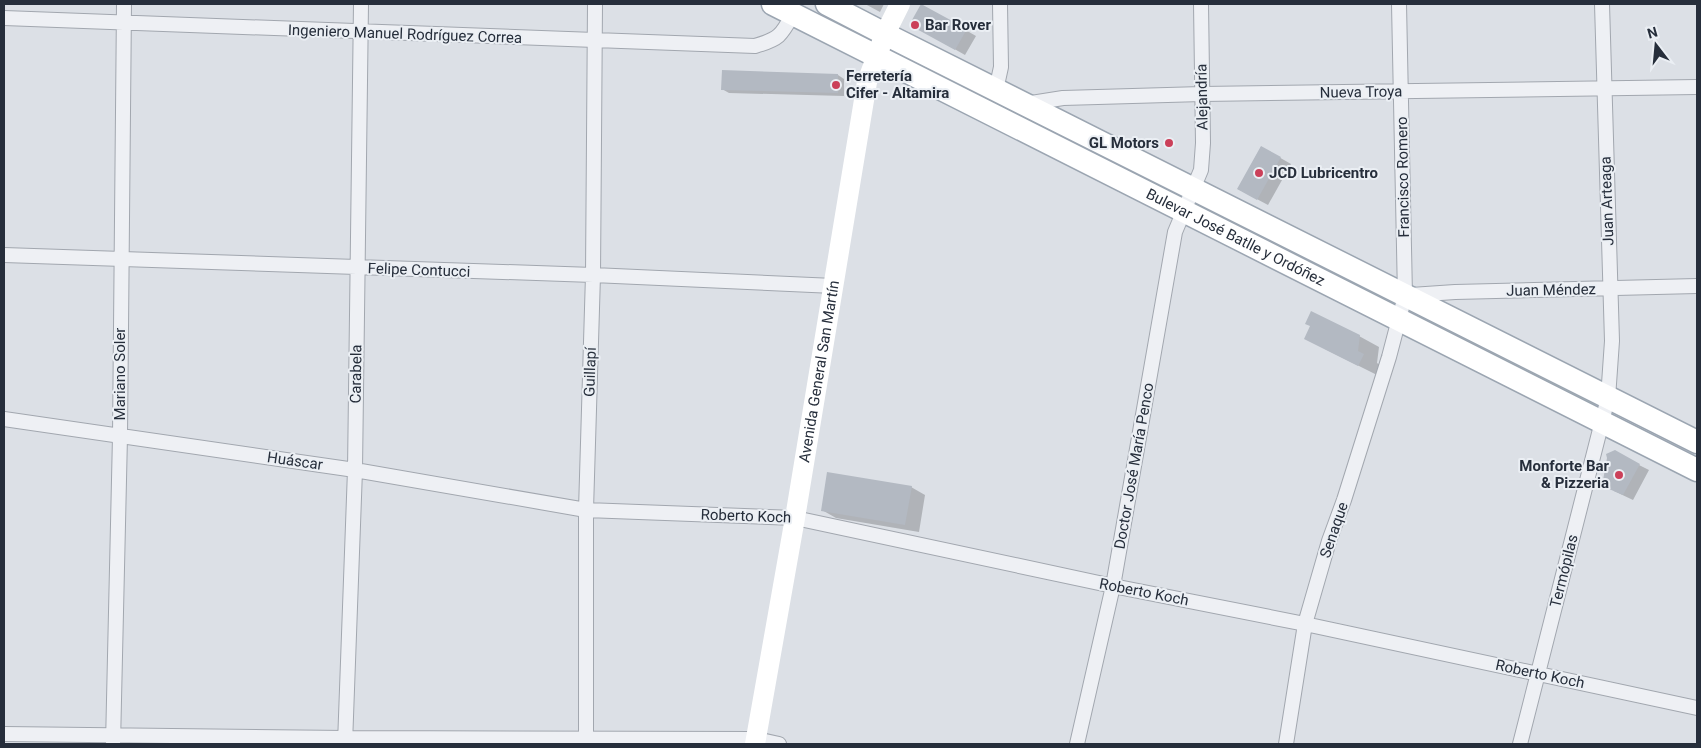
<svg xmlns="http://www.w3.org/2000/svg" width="1701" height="748" font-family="Roboto,sans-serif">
  <rect width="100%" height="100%" fill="#dce0e6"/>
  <path fill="#c2d0bd" d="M891,49L1174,191L1175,195L890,50Z
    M1210,210L1389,300L1390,304L1207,211Z
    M1420,316L1595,403V406L1417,318Z"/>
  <path fill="#0003" d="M865,4H884L880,12Z
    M922,5L976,36L965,55L914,26Z
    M838,75L844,79V96L729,93L722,89Z
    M1261,147L1291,164L1268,205L1238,189Z
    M1359,336L1379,347L1377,363L1383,367L1379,376L1325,349Z
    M1639,465L1649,470L1633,500L1614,491Z
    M911,487L925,495L919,532L836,518L822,510Z"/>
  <path fill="#b3b9c2" d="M921,4L967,29L955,50L913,27L912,20Z
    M722,70L838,74V93L721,90Z
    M1261,146L1281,157L1257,200L1237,189Z
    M1311,311L1360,335L1358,351L1364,354L1358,366L1304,339L1310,326L1305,324Z
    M1615,450L1640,464L1623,495L1602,486L1607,458L1606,454Z
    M827,472L912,486L905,525L821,511Z"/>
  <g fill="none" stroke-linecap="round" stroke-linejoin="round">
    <g stroke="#a2a7af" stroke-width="16">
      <path id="street" d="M4,18L755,46C779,39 781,36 793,14
        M996,90L1001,67L1000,4
        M1025,104L1063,98L1202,94L1697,87
        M4,255L593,275L834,286
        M1411,295L1455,292L1697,286
        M4,419L355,470L586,510L795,518L1113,586L1305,624L1697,708
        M4,734L345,738L756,739L779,744
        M586,739V510L593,275L595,4
        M113,744L120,436L124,4
        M345,744L355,470L361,4
        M1077,744L1113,586L1175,232L1201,170L1203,143L1201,4
        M1286,744L1305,624L1329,541L1344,500L1389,357L1405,296L1399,4
        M1520,744L1608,398L1612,341L1602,4"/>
    </g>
    <g stroke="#9ba5b1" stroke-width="25">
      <g id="primary">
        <path id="s2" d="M773,4L1697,470"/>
        <path d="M827,4L885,34L1697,442"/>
      </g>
    </g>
    <use href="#street" stroke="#eef0f4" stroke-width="14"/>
    <path stroke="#fff" stroke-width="20" id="s1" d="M755,744L795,518L867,82L885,34L900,4"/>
    <use href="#primary" stroke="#fff" stroke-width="22"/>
  </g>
  <g fill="#cb4059" stroke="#ebeff4" stroke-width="2">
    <circle cx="915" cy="25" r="5"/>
    <circle cx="836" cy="85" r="5"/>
    <circle cx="1169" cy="143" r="5"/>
    <circle cx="1259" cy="173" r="5"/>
    <circle cx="1619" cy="475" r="5"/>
  </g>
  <g text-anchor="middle" stroke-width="4" stroke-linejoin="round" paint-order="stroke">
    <g font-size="15" font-weight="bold" fill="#262e3b" stroke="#ebeff4" text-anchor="start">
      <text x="925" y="30">Bar Rover</text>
      <text x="846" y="81">Ferretería<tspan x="846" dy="17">Cifer - Altamira</tspan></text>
      <text x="1159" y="148" text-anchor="end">GL Motors</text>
      <text x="1269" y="178">JCD Lubricentro</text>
      <text x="1609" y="471" text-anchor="end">Monforte Bar<tspan x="1609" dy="17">&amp; Pizzeria</tspan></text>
    </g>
    <g font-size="15" fill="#262e3b" stroke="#ebeff4">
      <text transform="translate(405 34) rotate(2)" y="5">Ingeniero Manuel Rodríguez Correa</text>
      <text transform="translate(1361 92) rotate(-1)" y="5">Nueva Troya</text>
      <text transform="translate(1202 97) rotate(-91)" y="5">Alejandría</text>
      <text transform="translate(1403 177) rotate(-91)" y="5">Francisco Romero</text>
      <text transform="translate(1607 201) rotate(-92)" y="5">Juan Arteaga</text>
      <text dy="5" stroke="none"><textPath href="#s2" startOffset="518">Bulevar José Batlle y Ordóñez</textPath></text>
      <text transform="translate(419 270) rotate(2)" y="5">Felipe Contucci</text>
      <text transform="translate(1551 290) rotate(-1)" y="5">Juan Méndez</text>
      <text transform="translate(590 372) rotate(-88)" y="5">Guillapí</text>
      <text dy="5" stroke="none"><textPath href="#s1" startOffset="378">Avenida General San Martín</textPath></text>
      <text transform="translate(120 374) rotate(-90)" y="5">Mariano Soler</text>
      <text transform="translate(356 374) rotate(-89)" y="5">Carabela</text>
      <text transform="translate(295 461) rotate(8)" y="5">Huáscar</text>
      <text transform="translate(1134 466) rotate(-80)" y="5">Doctor José María Penco</text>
      <text transform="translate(746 516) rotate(2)" y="5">Roberto Koch</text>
      <text transform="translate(1334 530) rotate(-71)" y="5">Senaque</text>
      <text transform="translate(1564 571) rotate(-76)" y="5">Termópilas</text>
      <text transform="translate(1144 592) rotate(11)" y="5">Roberto Koch</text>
      <text transform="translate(1540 674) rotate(12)" y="5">Roberto Koch</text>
    </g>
  </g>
  <rect width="1701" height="748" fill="none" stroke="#262e3b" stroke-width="10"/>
  <g transform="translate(1656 45) rotate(344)" stroke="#ebeff4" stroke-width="4" paint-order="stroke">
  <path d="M0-4L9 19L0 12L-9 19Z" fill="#262e3b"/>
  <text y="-8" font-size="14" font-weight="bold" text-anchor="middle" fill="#262e3b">N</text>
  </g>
</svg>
